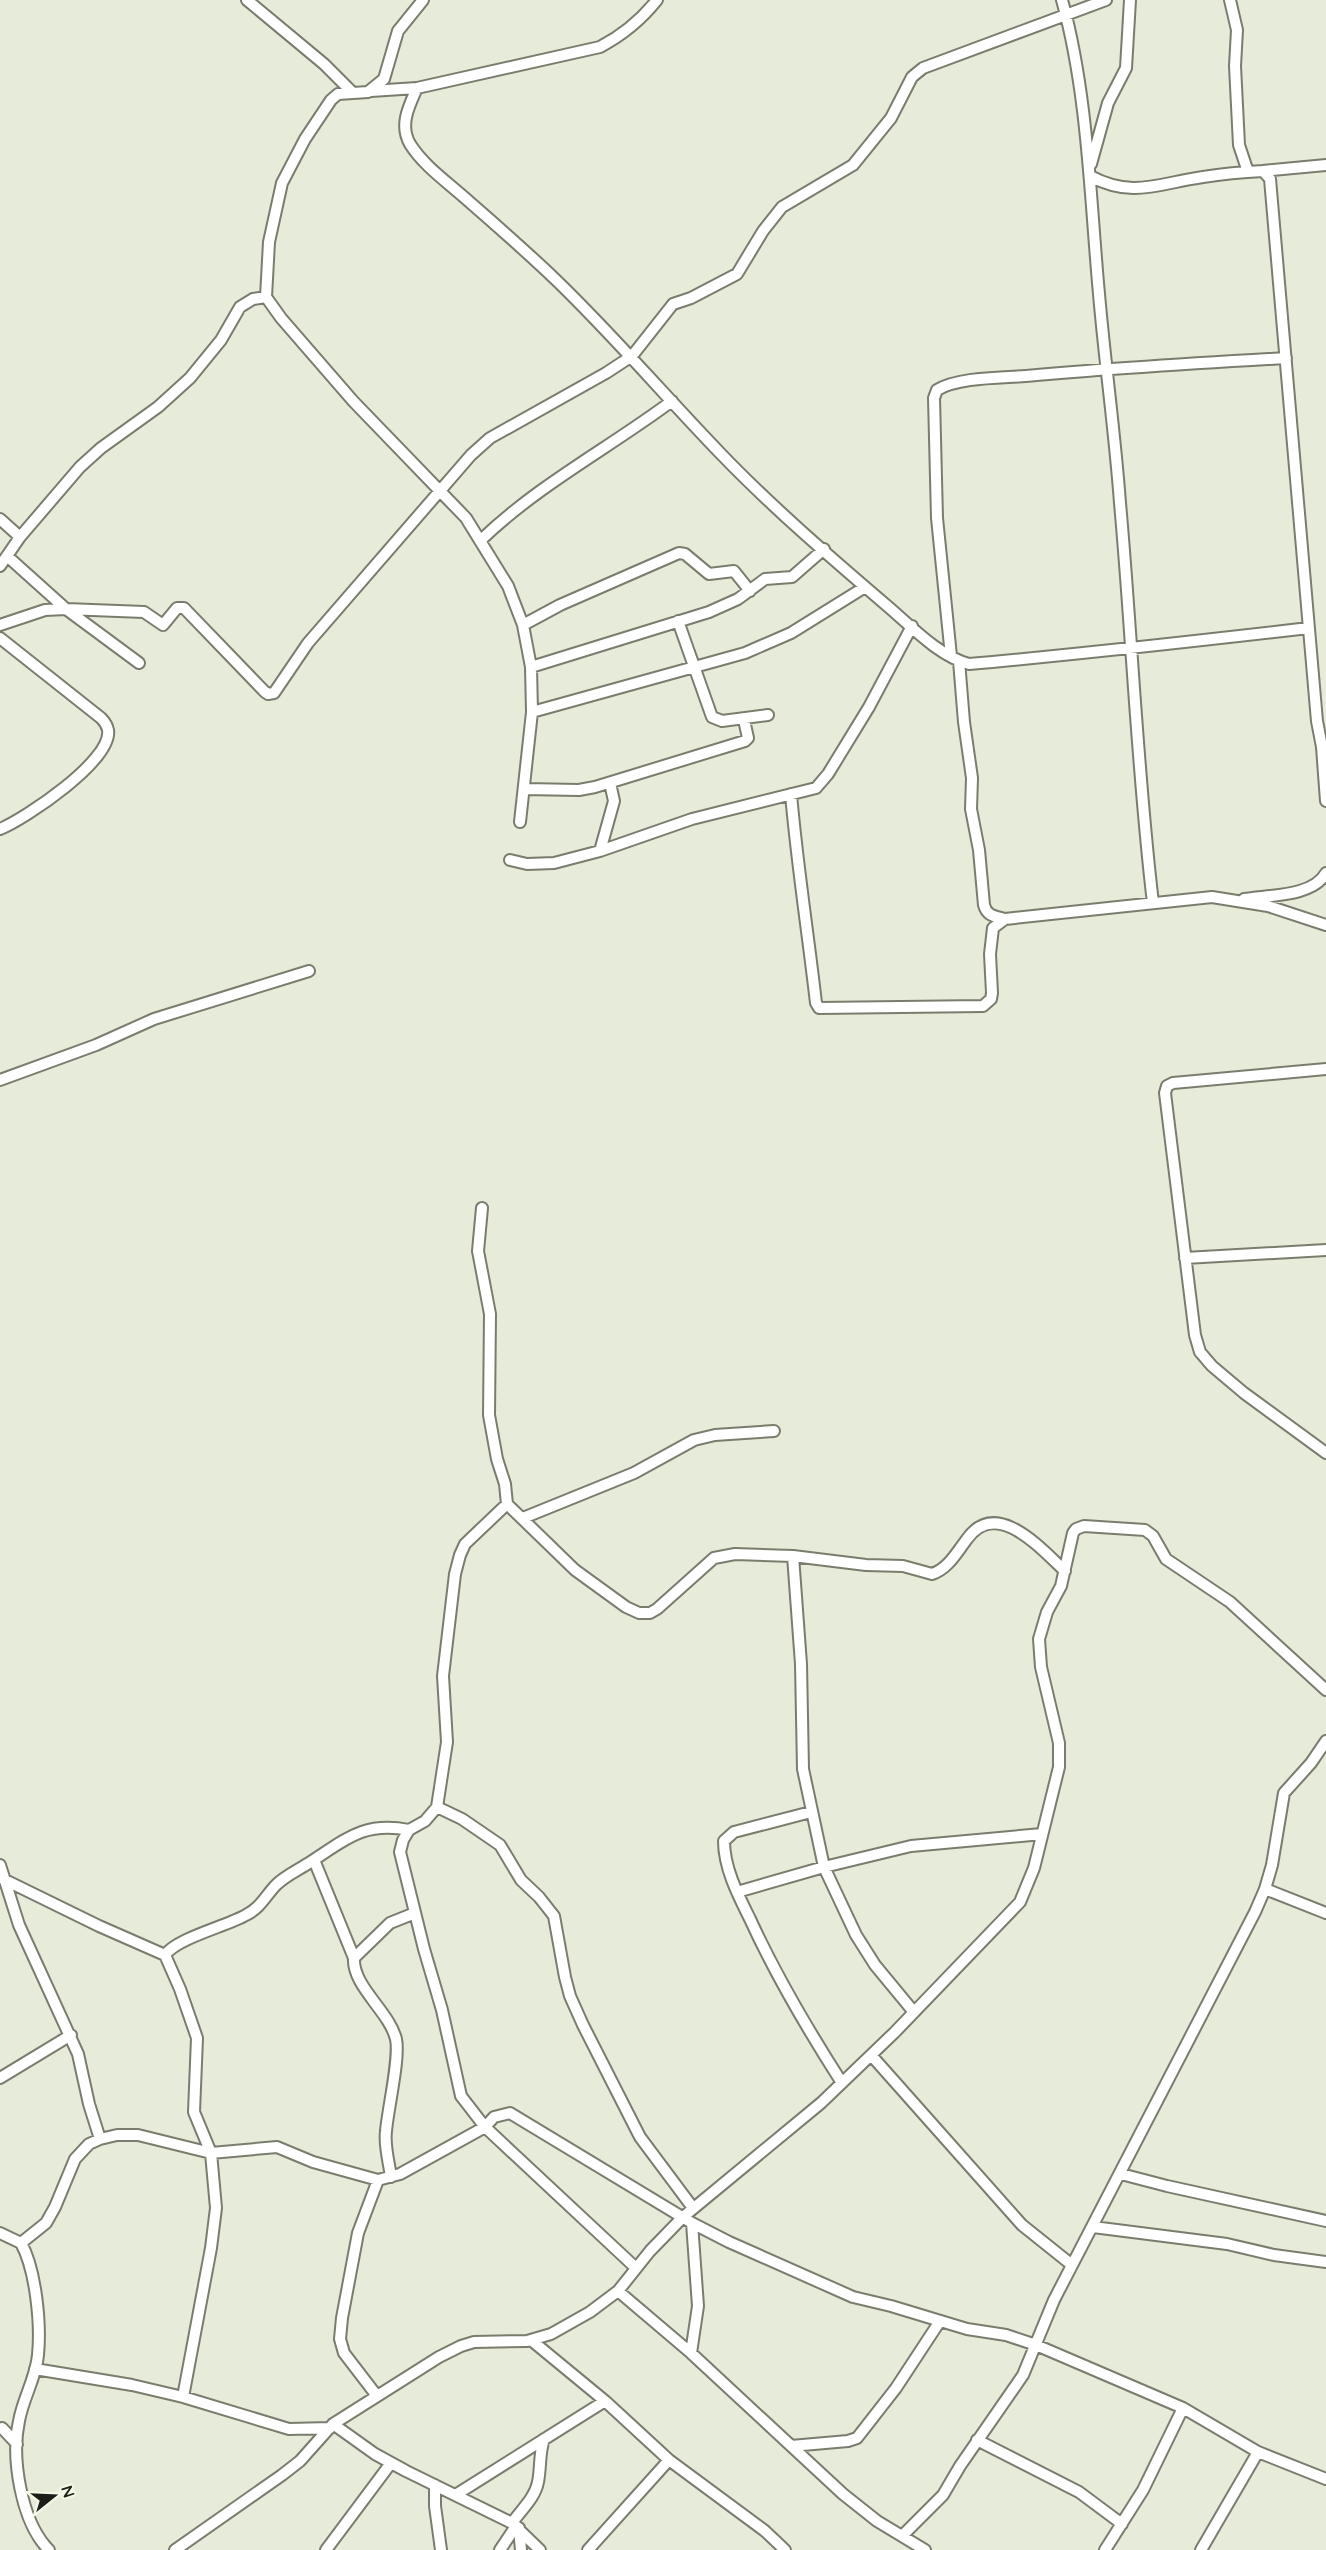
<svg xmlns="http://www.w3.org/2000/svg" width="1326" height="2550" font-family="Quicksand,sans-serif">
  <rect width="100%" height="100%" fill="#e7ebd9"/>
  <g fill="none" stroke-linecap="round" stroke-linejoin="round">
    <g stroke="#7a7d6d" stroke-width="14">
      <path id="minor" d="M247,0L324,64L352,92
        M423,0L398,31L384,79L368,92L338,94L331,100L305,139L282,183L269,242L266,297L281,318L353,401L466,518L508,586L523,625L531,667L532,712L520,822
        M1062,0C1088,94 1090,197 1099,294C1105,364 1115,433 1120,503C1132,636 1137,770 1153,903
        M1230,0L1237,30L1235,66L1239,145L1248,172
        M417,88C409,106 399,125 410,144C423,165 447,182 465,198C496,225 527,252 556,280C614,336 665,396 721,454C772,507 829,556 885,604C909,624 938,656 969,664C1083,654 1196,641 1309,628
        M371,91L417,88L600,47C623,35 641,20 657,0
        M1091,164L1108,103L1126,68L1130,0
        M1263,171L1326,165
        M1090,176C1133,199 1159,183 1203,177C1222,174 1243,172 1263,171L1270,179L1317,721L1322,747L1326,801
        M0,519L20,537
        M481,540C538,485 609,448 672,401
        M7,556L66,609L139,663
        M0,566L20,537L80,467L101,448L158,407L190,378L221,340L240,307L253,299L266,297
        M678,621L712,717L722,721L768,715
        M0,625L45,610L66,609L144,612L163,625L177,608H184L265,692L268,694L274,693L308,643L471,455L490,438L606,373L632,356L673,304L691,298L737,274L763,231L782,207L853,165L891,118L912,77L923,68L1106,0
        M523,625L560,605L679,553L685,554L709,574L734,571L750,591
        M0,638L101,718C104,721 107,725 108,730C113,760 25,819 0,829
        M951,656L937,518L934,398L937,390C958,377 1001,378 1026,376C1113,368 1199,363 1286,358
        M959,661L964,722L972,778L971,809L979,850L984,905C987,916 994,916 1005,919L1212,897L1268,906L1326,925
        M531,667L709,612L738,599L765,579L792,577L824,549
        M532,712L745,653L791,633L865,587
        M525,789L579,790L595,787L745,741L748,738L744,720
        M791,794C797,864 808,933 816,1003L819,1008L983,1006L991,999L992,993L990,954L993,928L1005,919
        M600,851L614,801L610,783
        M510,860L527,864L554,863L600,851L692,819L816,788L828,774L869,707L912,626
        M1244,899C1268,895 1313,897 1326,873
        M1326,1069L1173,1083L1167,1086L1165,1093L1195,1335L1200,1352L1212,1366L1244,1393L1326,1453
        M0,1080L96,1045L154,1019L309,971
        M482,1208L478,1251L490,1314L489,1415L497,1459L505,1484L507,1504L465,1544L460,1555L455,1574L443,1676L447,1742L437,1807L425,1821L409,1830L403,1840L400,1852L424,1949L442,2010L461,2096L485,2127L636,2268
        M1185,1258L1326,1250
        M507,1504L575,1570L626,1607L639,1613H650L657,1609L714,1558L735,1554L793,1556L866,1565L903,1566L932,1574C948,1569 957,1552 967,1539C997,1497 1042,1550 1065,1571
        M523,1518L634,1473L694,1440L715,1435L774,1431
        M793,1556L801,1664L803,1769L824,1867L856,1935L875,1965L913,2011
        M437,1807L462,1819L500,1845L521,1880L539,1897L554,1916L565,1977L570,1996L583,2025L640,2137L693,2208
        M811,1812L734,1832L724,1841C724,1868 738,1895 750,1919C776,1976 808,2030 842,2083
        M314,1860L354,1958
        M0,1865L19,1925L78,2054L89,2104L100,2139
        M3,1879L99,1926L165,1955
        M1265,1889L1326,1913
        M737,1892L824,1867L911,1846L1042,1834
        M871,2055L1022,2225L1072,2265
        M0,2078L71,2035
        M1121,2174L1167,2186L1326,2221
        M391,2177C389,2162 384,2146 386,2131C388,2108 400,2058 396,2039C389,2011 352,1986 354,1958L390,1923L415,1913
        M1093,2227L1227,2244L1274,2255L1326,2262
        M0,2233L21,2243C36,2270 41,2324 38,2355C36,2378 23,2398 19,2421C11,2458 21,2522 49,2550
        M21,2243L46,2223L55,2207L75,2159L89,2144L100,2139L117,2135H138L211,2153L277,2147L313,2162L378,2180L400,2174L485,2127L494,2117L510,2113L692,2223L729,2242L853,2297L891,2306L967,2329L1006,2335L1036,2345L1183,2408L1258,2452L1326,2479
        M618,2291L691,2353L843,2494L877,2521L925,2550
        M531,2340L605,2401L669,2460L765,2531L785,2550
        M691,2353L698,2306L692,2223
        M35,2369L132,2385L183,2397L289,2429L330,2428
        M377,2396L344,2353L340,2339L342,2318L358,2233L378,2180
        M183,2397L211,2248L216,2208L211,2153L194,2112L197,2038L180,1989L165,1955C177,1938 227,1926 246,1915C260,1908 265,1897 275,1886C283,1877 298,1870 309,1863C345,1840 363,1821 409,1830
        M333,2424L375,2454L406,2471L512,2523L540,2550
        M2,2428L17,2444
        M977,2440L1079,2492L1122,2524
        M791,2446L848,2441L857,2438L896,2388L940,2321
        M435,2485V2506L441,2550
        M457,2494L605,2401
        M512,2523C521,2510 535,2498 538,2482C541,2467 539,2453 544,2439
        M519,2528L521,2550
        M902,2536L943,2495L960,2466L1023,2375L1054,2300L1255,1912L1265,1889L1272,1865L1284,1793L1311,1763L1326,1741
        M175,2550L282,2475L300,2461L333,2424L439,2357L461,2346L474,2342L527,2341L551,2334L590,2312L618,2291L650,2251L683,2217L821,2103L894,2033L1020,1902L1034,1868L1059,1767V1743L1041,1667L1039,1639L1047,1612L1061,1586L1073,1533L1076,1529L1084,1526L1145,1530L1153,1536L1166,1559L1230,1602L1326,1690
        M326,2550L391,2463
        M500,2550L516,2526
        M588,2550L669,2460
        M1105,2550L1143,2490L1183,2408
        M1201,2550L1258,2452"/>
    </g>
    <use href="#minor" stroke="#fff" stroke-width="10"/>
  </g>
  <g transform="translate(54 2496) rotate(72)" stroke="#f4f8e6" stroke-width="4.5" paint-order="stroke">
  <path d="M0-4.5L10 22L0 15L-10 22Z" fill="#1d1e18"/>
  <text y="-9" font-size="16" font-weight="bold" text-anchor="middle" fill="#1d1e18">N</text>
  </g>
</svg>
